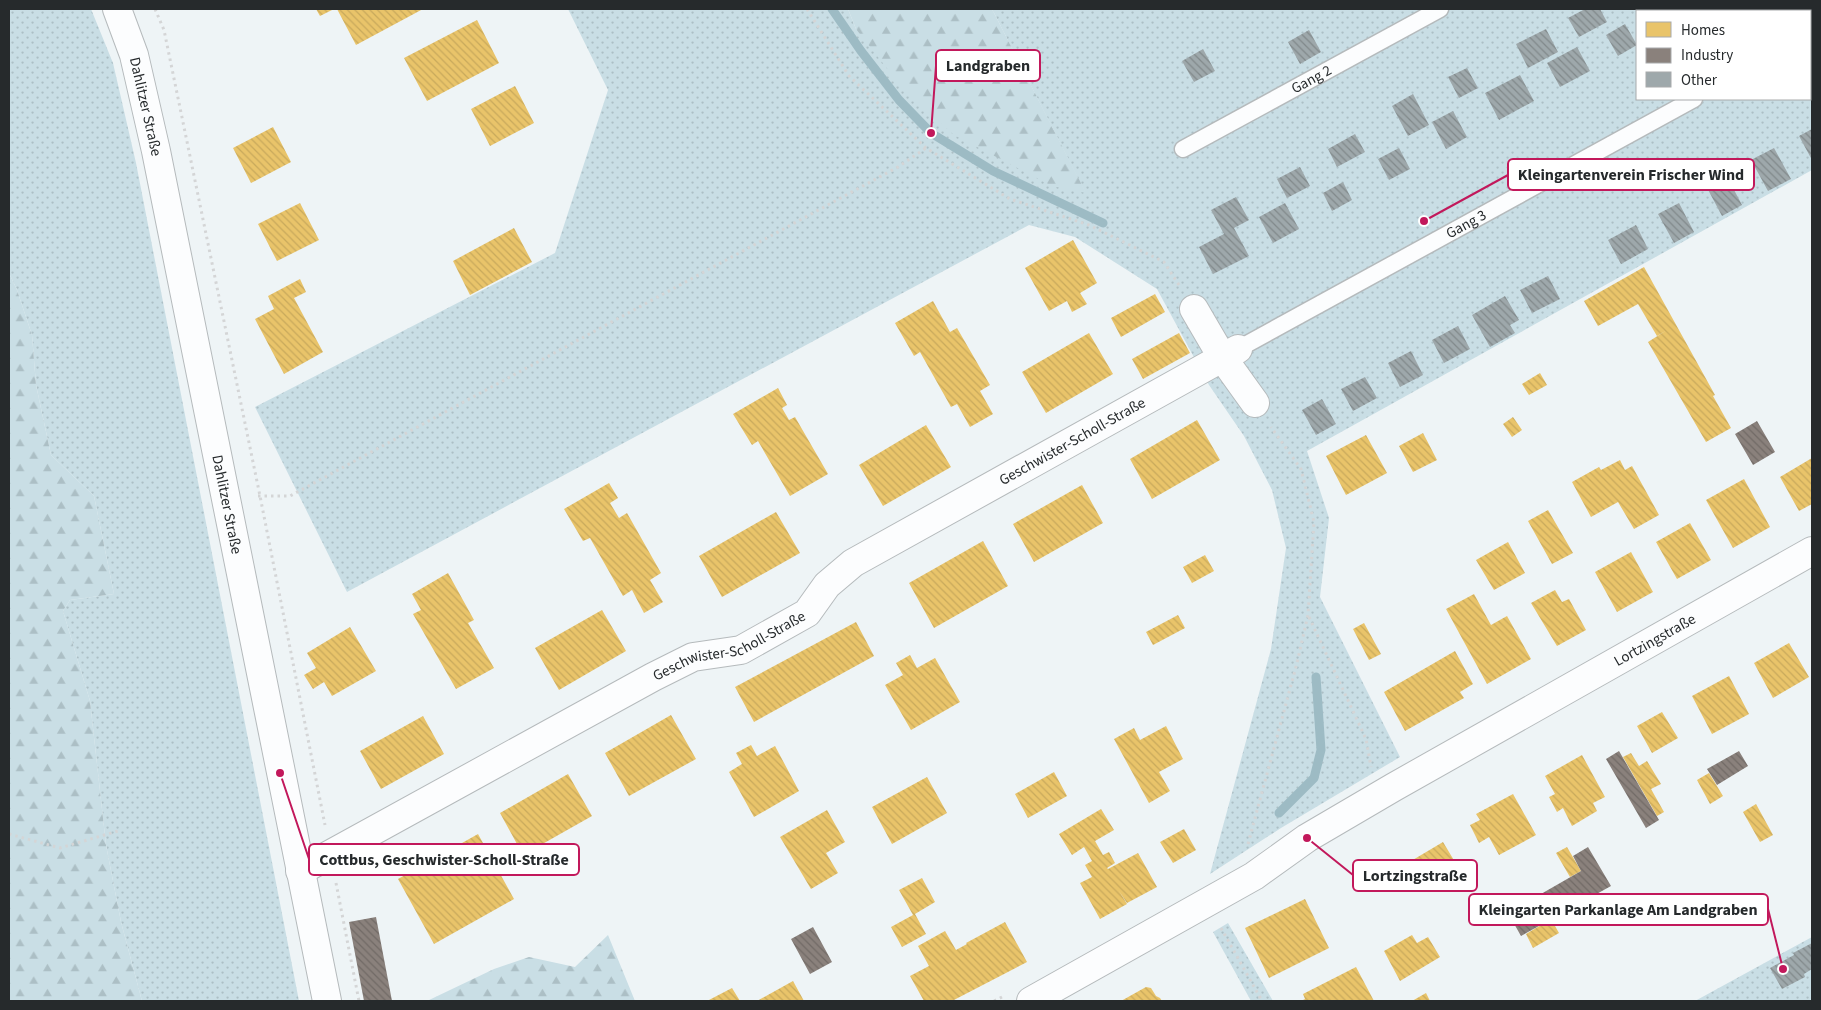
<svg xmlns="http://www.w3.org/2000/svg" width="1821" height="1010" font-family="'Source Sans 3',sans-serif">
  <defs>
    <pattern id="green-dots" width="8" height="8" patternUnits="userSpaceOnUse" patternTransform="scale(1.25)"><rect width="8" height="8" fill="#c9dee5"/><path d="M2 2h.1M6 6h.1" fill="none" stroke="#acbfc5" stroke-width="1.8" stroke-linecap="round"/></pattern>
    <pattern id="forest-firs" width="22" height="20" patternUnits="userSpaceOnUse" patternTransform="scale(1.25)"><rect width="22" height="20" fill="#c9dee5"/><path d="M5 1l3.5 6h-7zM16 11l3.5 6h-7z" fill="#acbfc5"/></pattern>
    <pattern id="homes-back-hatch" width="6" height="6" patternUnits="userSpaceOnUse" patternTransform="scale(1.25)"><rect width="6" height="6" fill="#e9c46a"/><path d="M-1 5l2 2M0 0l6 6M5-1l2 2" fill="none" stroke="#c8a95c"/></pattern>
    <pattern id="industry-back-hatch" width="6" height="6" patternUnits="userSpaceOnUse" patternTransform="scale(1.25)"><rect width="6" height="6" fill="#8a817c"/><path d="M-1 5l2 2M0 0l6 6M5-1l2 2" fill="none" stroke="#716a66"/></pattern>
    <pattern id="building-back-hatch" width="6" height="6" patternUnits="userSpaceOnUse" patternTransform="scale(1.25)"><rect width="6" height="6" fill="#9ea8ab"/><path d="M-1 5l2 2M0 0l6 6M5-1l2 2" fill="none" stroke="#81898b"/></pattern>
  </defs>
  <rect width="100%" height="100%" fill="#eef4f6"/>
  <path fill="url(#green-dots)" fill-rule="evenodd" d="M9,9H91L113,63L136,163L299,1001H142L121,922L106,845L90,701L63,611L70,600L114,594L94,496L51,455L36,385L32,335L17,290L9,273Z
    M568,9H848L856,29L1085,192L992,9H1812V170L1307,451L1329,518L1320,597L1400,757L1281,828L1210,874L1271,649L1286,548L1272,490L1244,436L1209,385L1157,289L1075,237L1029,225L347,592L255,407L555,253L608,90ZM1637,11H1810V99H1637Z
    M1228,923L1273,1001H1251L1213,932Z
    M1812,937V1001H1695Z"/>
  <path fill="url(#forest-firs)" d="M848,9H992L1086,193L1052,186L954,135L904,90L856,29Z
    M9,273L17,290L32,335L36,385L51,455L94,496L114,594L70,600L63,611L90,701L106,845L121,922L142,1001H9Z
    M608,935L635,1001H427L494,969L529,957L575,967Z"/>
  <path fill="url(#homes-back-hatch)" d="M316,9H334L320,16Z
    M337,9H423L356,45Z
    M477,20L499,63L427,101L404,58Z
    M515,86L534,123L490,146L471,109Z
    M273,127L291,162L251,183L233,148Z
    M300,203L319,240L277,261L258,224Z
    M514,228L532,262L470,295L453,261Z
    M1073,240L1097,283L1080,293L1087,304L1072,312L1067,301L1049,311L1025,268Z
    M1644,267L1715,395L1713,396L1731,428L1706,442L1648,342L1667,330L1657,336L1638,304L1598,326L1584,301Z
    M300,279L306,292L294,298L323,352L284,374L255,319L274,309L268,296Z
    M1155,294L1165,312L1121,337L1111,318Z
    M933,301L950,332L957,328L990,385L980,391L993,414L970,427L957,404L951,407L920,352L914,356L895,323Z
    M1089,333L1113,374L1046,413L1022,372Z
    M1179,333L1190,353L1143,379L1132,359Z
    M1540,373L1547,385L1529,395L1522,384Z
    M778,388L787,405L782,408L789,420L795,417L828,474L790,496L758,441L752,445L733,414Z
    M1513,417L1522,430L1512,437L1503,424Z
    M1197,420L1220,460L1152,499L1130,459Z
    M926,425L951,467L883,506L859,465Z
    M1423,433L1437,460L1413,472L1399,446Z
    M1366,435L1387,473L1346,495L1326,456Z
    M1812,458V504L1799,511L1780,477Z
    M1620,460L1625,470L1632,466L1659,515L1634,529L1618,502L1591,517L1572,482L1599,467L1601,470Z
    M1744,479L1770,527L1733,548L1706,500Z
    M609,483L618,498L610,503L619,518L627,513L661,573L650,580L663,602L644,613L632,590L623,596L590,538L583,541L564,509Z
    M1082,485L1103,523L1034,562L1013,524Z
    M1548,510L1573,553L1552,564L1528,521Z
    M776,512L800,553L722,597L699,556Z
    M1690,523L1711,560L1677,579L1656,542Z
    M983,541L1008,586L934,628L909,583Z
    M1508,542L1525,573L1494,590L1476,560Z
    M1631,552L1653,592L1617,612L1595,572Z
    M1205,555L1214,571L1192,583L1183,567Z
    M448,573L474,620L468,623L494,668L456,689L413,614L421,610L412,594Z
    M1555,590L1562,602L1569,599L1586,630L1557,646L1531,603Z
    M1474,594L1491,625L1507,616L1531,659L1487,684L1446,609Z
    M602,610L626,651L559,690L535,648Z
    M1178,615L1185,628L1153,645L1146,632Z
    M856,622L874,656L754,722L735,687Z
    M1364,623L1381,654L1369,660L1353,629Z
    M350,627L376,671L332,696L324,682L313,689L304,675L316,668L307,653Z
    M1789,643L1809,677L1773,698L1754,663Z
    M1455,651L1473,684L1460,692L1464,698L1405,731L1384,692Z
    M910,655L917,668L935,658L960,702L911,730L885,685L903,675L896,663Z
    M1729,676L1749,714L1712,734L1692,696Z
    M1662,712L1678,738L1652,753L1637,726Z
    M671,715L696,759L629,796L605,753Z
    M423,716L444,754L381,789L360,751Z
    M1166,726L1183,759L1159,772L1170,791L1149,803L1114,739L1134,728L1140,740Z
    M751,745L757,756L775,746L799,791L754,817L729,772L742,764L736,753Z
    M1631,753L1639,766L1647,761L1661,784L1651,789L1664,812L1657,816L1623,757Z
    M1582,755L1605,797L1593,803L1597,811L1572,826L1563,808L1557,812L1549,797L1555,794L1545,776Z
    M1054,772L1067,796L1028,818L1015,794Z
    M1709,773L1723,796L1710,804L1697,780Z
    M568,774L592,816L523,855L500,813Z
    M927,777L947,813L892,844L872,807Z
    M1513,794L1536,835L1499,855L1489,837L1479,843L1470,825L1480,820L1476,814Z
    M1756,804L1773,835L1760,842L1743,812Z
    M1101,809L1114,830L1095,841L1103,855L1109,852L1115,863L1107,868L1108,869L1138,853L1157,887L1127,903L1119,891L1127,904L1100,919L1080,883L1092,877L1085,865L1092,861L1084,847L1072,855L1059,834Z
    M827,810L845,842L826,853L838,873L811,889L780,837Z
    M1184,829L1196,850L1173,863L1160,842Z
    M478,834L514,899L434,944L398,879Z
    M1443,842L1458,867L1421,889L1406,864Z
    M1567,847L1581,871L1570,877L1556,853Z
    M922,878L935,902L915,914L926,934L902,947L891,927L913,915L899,890Z
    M1305,899L1329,948L1269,978L1245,928Z
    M1551,919L1559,933L1533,948L1526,934Z
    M1005,922L1027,962L952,1001H924L910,976L929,966L918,946L945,931L956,950L967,944L966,943Z
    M1412,935L1417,943L1428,937L1440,957L1400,981L1384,951Z
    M1356,967L1374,1001H1301L1305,999L1303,994Z
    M793,981L804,1001H757Z
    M1146,987L1151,988L1156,996L1160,998L1162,1001H1121Z
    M732,988L740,1001H707Z
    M1426,993L1430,1001H1412Z"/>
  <path fill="url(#industry-back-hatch)" d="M1757,421L1775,452L1753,465L1735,434Z
    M1619,751L1659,820L1646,828L1606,759Z
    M1739,751L1748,766L1717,785L1707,769Z
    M1588,847L1611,886L1521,936L1508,913L1581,871L1573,856Z
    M376,917L392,1001H364L349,922Z
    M813,927L832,962L810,974L791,939Z"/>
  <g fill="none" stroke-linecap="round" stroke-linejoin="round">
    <path stroke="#9dbbc4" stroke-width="9" d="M832,9L861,51L899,100L931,133L993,171L1103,223
      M1279,813L1314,778L1321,750L1316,677"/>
  </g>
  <path fill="url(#building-back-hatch)" d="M1585,9H1600L1607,22L1579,37L1568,18Z
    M1625,24L1637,45L1618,56L1606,35Z
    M1546,29L1558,52L1528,68L1516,44Z
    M1309,30L1321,52L1300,64L1288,42Z
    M1577,47L1590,71L1560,87L1547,63Z
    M1203,49L1215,71L1194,82L1182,61Z
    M1467,68L1478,88L1459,98L1448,77Z
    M1520,75L1534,101L1499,120L1485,93Z
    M1413,94L1429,125L1408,136L1392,106Z
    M1453,111L1467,137L1446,149L1432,122Z
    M1812,129V160L1799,136Z
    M1355,134L1365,152L1337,167L1328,149Z
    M1399,148L1410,169L1389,180L1378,159Z
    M1774,148L1791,179L1768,191L1751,160Z
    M1300,167L1310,186L1287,198L1277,179Z
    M1725,173L1742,205L1722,216L1705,184Z
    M1343,182L1352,200L1332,211L1323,193Z
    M1236,197L1249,220L1234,228L1249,256L1213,274L1199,247L1224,234L1211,210Z
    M1285,203L1299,229L1273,243L1259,217Z
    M1679,203L1694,232L1674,243L1658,214Z
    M1636,225L1648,249L1621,264L1608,240Z
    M1548,276L1560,299L1532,313L1520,290Z
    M1505,296L1519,320L1510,325L1515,333L1490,347L1472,315Z
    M1458,326L1470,349L1444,363L1432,340Z
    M1411,351L1423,375L1400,387L1388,363Z
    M1365,377L1377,398L1353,411L1341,389Z
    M1322,399L1336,424L1316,435L1302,410Z
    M1812,943V969L1804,974L1805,977L1782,989L1770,968L1794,955L1793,953Z"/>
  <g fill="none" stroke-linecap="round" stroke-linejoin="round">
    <g stroke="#b5babc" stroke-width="19">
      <g id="service">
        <path d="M1810,35L1812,34"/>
        <path id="s1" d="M1183,149L1440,9"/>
        <path id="s2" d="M1238,349L1694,99"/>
      </g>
    </g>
    <g stroke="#b5babc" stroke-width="30">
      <g id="minor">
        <path d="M1194,309L1222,357L1255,403"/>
        <path id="s3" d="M300,871L653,677L693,657L741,650L807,613L827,585L853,563L1238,349"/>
        <path id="s4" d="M1031,1001L1254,876L1307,838L1394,787L1812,551"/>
      </g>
    </g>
    <g stroke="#b5babc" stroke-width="30">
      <g id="tertiary">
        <path id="s5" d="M117,9L134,55L156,151L327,1001"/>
      </g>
    </g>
    <path stroke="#d4d5d6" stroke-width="3" stroke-dasharray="2.5 4" stroke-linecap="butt" d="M155,9L164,30L260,496L325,825
      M807,9L849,76L926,148L1010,199L1089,225L1164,262L1179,285
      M258,496H290L898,167L926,148
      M1309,617L1366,739L1371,767
      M9,834L60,848L118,831
      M1248,844L1297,663L1308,615L1314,522L1301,469L1271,427
      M336,883L359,1001
      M1221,928L1262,1001
      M994,1001L1002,997"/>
    <use href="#service" stroke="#fcfdfe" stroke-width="16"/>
    <use href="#minor" stroke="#fcfdfe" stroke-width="28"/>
    <use href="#tertiary" stroke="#fcfdfe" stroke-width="28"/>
  </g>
  <g text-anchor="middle" stroke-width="5" stroke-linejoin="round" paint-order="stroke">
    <g font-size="15" fill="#262a2c" stroke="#fff">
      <text dy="5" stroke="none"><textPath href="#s1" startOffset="146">Gang 2</textPath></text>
      <text dy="5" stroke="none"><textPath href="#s5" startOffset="102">Dahlitzer Straße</textPath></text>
      <text dy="5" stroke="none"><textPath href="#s2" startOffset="260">Gang 3</textPath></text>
      <text dy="5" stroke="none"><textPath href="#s3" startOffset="891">Geschwister-Scholl-Straße</textPath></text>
      <text dy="5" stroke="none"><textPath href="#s5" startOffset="508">Dahlitzer Straße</textPath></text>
      <text dy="5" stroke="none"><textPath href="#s4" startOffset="721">Lortzingstraße</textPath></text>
      <text dy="5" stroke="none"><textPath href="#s3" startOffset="486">Geschwister-Scholl-Straße</textPath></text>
    </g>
  </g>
  <path fill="none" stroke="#c2185b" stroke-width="2" d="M931 133L936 66M1424 221L1508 175M280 773L309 859M1307 838L1353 875M1783 969L1768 909"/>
  <g fill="#c2185b" stroke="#fff" stroke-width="2">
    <circle cx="931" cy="133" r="5"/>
    <circle cx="1424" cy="221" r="5"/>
    <circle cx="280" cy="773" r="5"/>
    <circle cx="1307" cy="838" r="5"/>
    <circle cx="1783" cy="969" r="5"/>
  </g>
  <g fill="#fff" stroke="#c2185b" stroke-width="2">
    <rect x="936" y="50" width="104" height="31" rx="5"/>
    <rect x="1508" y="159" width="246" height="31" rx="5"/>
    <rect x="309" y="844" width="270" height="31" rx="5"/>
    <rect x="1353" y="860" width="124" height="31" rx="5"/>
    <rect x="1469" y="894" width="299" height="31" rx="5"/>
  </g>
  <g font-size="16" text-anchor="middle" font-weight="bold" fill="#262a2c">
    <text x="988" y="71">Landgraben</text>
    <text x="1631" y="180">Kleingartenverein Frischer Wind</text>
    <text x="444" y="865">Cottbus, Geschwister-Scholl-Straße</text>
    <text x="1415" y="881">Lortzingstraße</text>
    <text x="1618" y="915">Kleingarten Parkanlage Am Landgraben</text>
  </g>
  <rect width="1821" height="1010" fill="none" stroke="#262a2c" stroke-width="20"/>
  <rect x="1636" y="10" width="175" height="90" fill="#ffffff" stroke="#a8aaab"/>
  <rect x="1646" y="22" width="25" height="15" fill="#e9c46a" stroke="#a8aaab"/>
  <text x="1681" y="35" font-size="15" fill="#262a2c">Homes</text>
  <rect x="1646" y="48" width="25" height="15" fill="#8a817c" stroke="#a8aaab"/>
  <text x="1681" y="60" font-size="15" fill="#262a2c">Industry</text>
  <rect x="1646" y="72" width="25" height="15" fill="#9ea8ab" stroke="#a8aaab"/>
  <text x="1681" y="85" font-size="15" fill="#262a2c">Other</text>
</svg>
